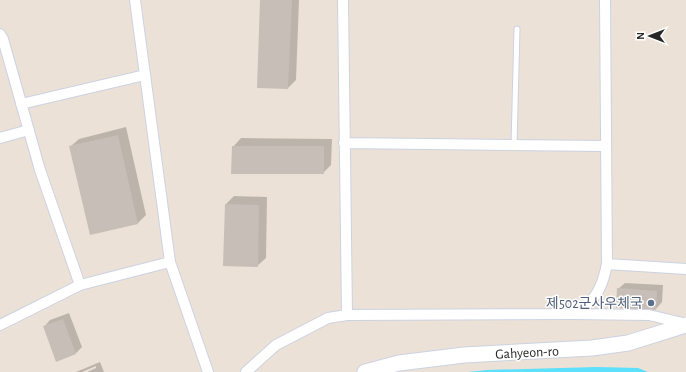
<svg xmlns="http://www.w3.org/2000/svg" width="686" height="372" font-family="'Alegreya Sans','Noto Sans KR',sans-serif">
  <rect width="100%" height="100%" fill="#ece1d6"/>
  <path fill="#5ce0fb" d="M597,367L638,368L648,372H468L487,370Z"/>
  <path fill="#0003" d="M261,0H299L296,80L288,88Z
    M126,127L146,215L138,223L91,234L70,147L79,139Z
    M241,138L332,139L331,165L323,173L233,147Z
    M234,196L267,197L266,258L257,266L226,204Z
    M625,283L663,285L662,302L656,309L618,289Z
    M69,313L82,347L76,353L57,360L44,327L50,320Z
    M100,362L104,372H87L96,368V366L82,372H76Z"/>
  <path fill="#c7beb7" d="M260,0H292L288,89L257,88Z
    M118,135L138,224L90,235L69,146Z
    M232,146H324V174H231Z
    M225,204L259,205L258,267L223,266Z
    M617,288L657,291L656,310L616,308Z
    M63,319L76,354L56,362L43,326Z"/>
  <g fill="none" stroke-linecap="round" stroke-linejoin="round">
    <g stroke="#ccd2e2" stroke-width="7">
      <path id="lane" d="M514,145L517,29"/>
    </g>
    <g stroke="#ccd2e2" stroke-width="12">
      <path id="street" d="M135,0L170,262L208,372
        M343,0L347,315
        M0,34L3,39L40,170L80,285
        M21,104L145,75
        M0,138L29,130
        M344,143L606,146
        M607,264L686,269
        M573,314L649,315L686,324
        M0,325L80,285L170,262
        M246,372L276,345L328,318L347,315L571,314C575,311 581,309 585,306C599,297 604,279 607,264L605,0"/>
    </g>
    <g stroke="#ccd2e2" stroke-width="17">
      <path id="secondary" d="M365,372L399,363L464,355L592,348L628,343L686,325"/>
    </g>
    <use href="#lane" stroke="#fff" stroke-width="5"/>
    <use href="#street" stroke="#fff" stroke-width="10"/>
    <use href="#secondary" stroke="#fff" stroke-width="15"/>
  </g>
  <circle fill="#5c6f8a" stroke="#fff" stroke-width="1.5" cx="651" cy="303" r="4"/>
  <g text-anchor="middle" stroke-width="3" stroke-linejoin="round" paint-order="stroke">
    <g font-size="14" fill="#4e5e75" stroke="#fff" text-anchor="end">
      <text x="643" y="308">제502군사우체국</text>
    </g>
    <g font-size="14" fill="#272727" stroke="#fff">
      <text transform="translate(527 352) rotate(-3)" y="5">Gahyeon-ro</text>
    </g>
  </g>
  <g transform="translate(650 36) rotate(270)" stroke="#ffffff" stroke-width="3" paint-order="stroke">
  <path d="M0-3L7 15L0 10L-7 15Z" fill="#272727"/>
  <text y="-6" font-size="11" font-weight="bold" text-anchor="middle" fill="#272727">N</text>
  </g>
</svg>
